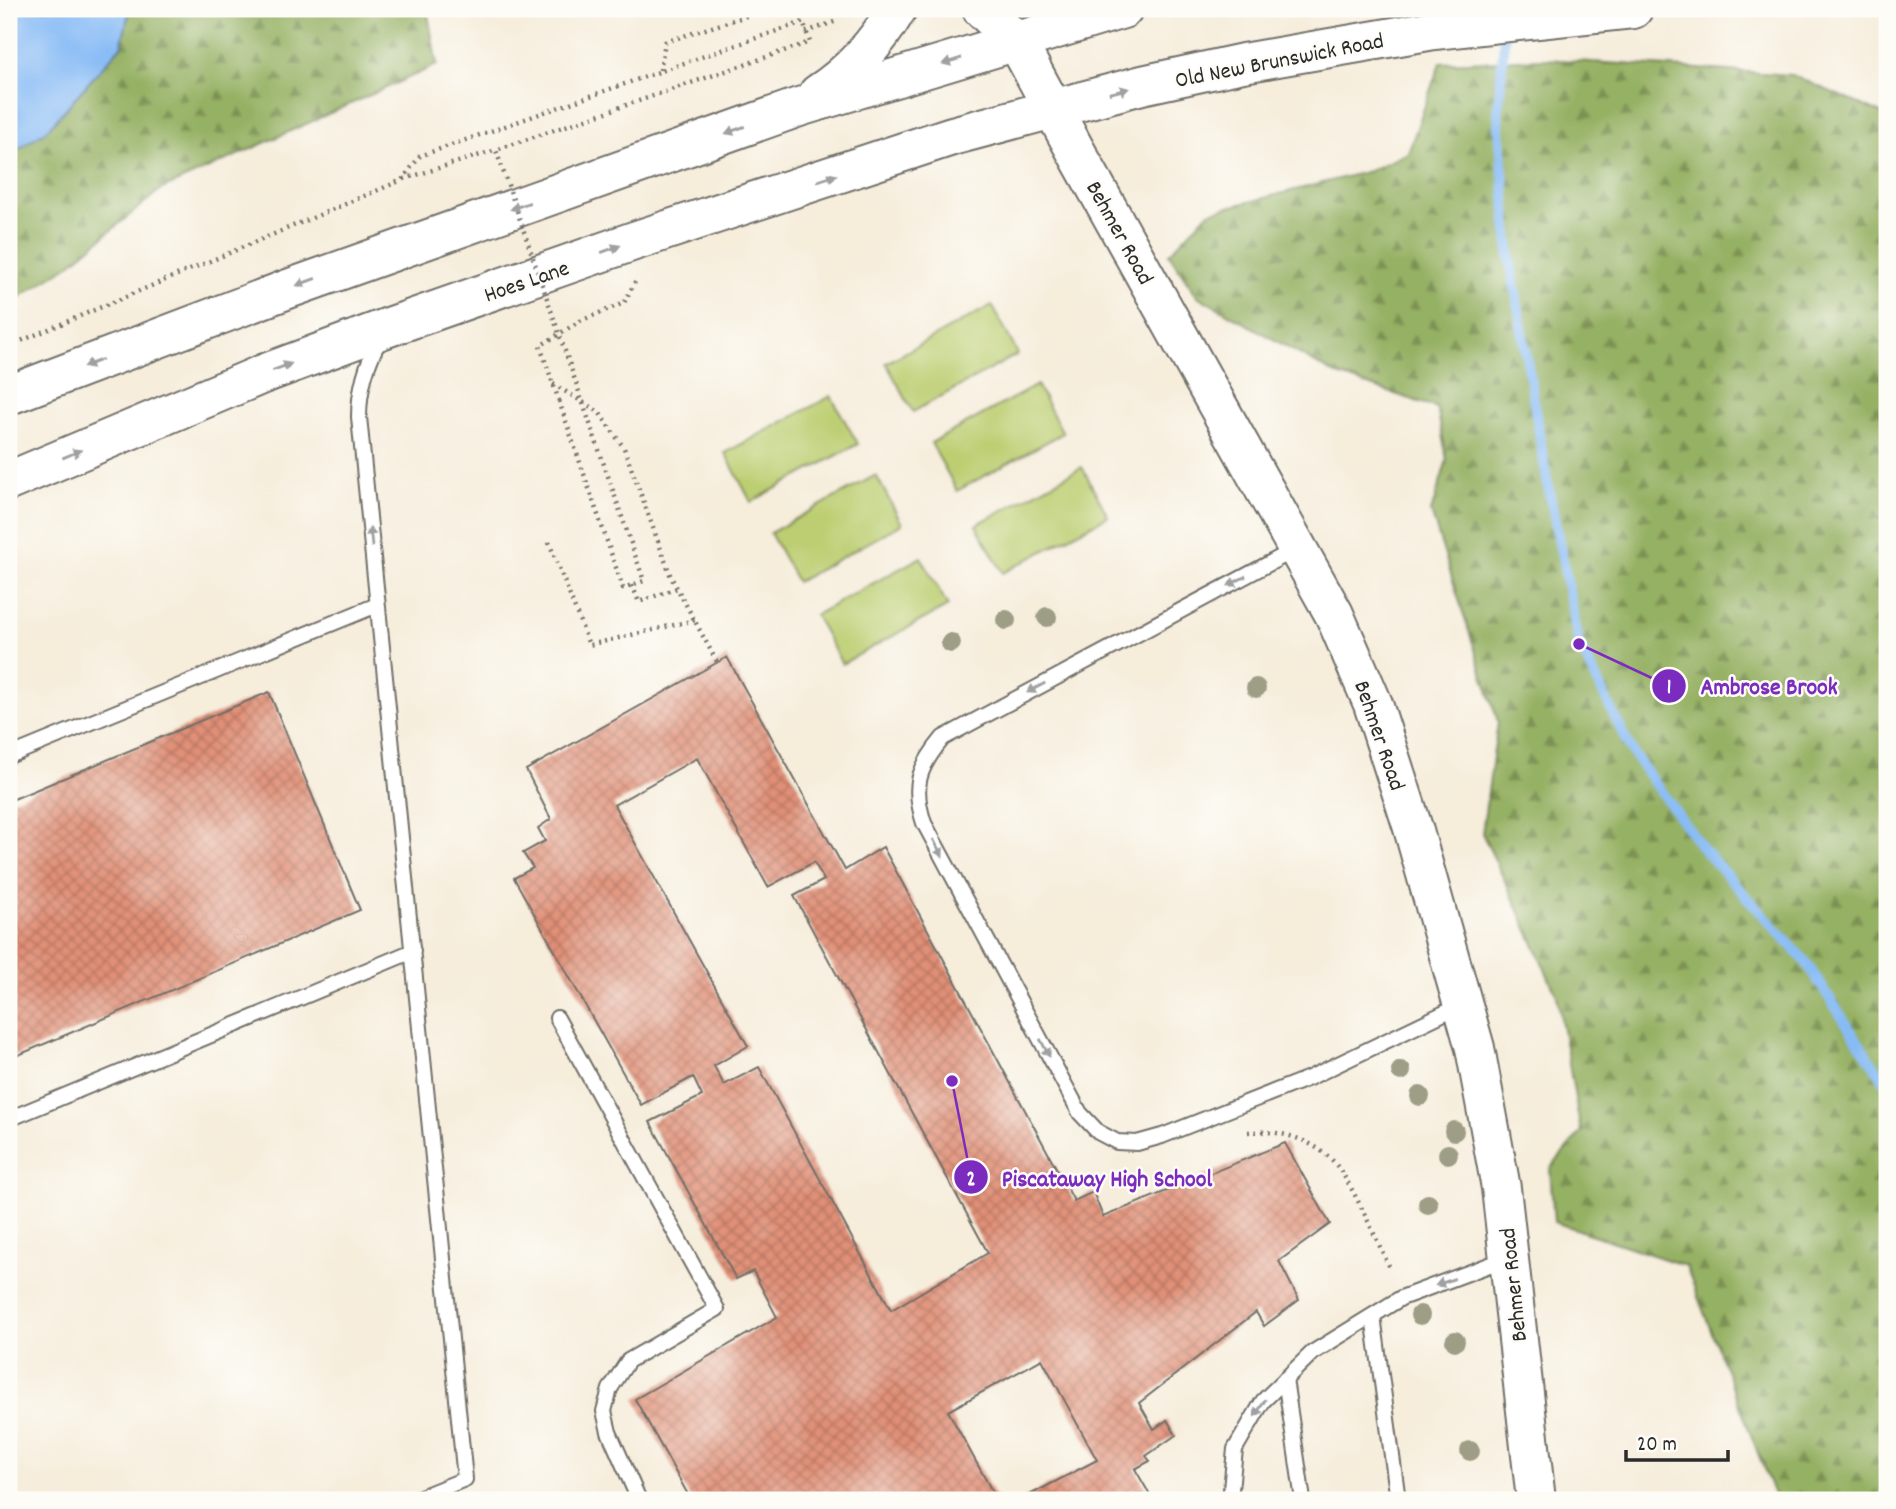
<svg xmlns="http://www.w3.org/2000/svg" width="1896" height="1509" font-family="Dekko,sans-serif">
  <defs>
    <pattern id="forest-firs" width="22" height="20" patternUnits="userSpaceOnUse" patternTransform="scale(1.75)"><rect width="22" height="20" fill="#95b163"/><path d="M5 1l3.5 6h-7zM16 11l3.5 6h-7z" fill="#7a9052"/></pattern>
    <pattern id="building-cross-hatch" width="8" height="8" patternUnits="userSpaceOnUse" patternTransform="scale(1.75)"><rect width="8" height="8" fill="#e19077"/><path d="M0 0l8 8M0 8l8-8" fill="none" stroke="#b77662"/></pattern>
  </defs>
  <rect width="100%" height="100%" fill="#fdfcf7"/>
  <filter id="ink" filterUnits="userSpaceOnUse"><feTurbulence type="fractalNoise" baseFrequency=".0143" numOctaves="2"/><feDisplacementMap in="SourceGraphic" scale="14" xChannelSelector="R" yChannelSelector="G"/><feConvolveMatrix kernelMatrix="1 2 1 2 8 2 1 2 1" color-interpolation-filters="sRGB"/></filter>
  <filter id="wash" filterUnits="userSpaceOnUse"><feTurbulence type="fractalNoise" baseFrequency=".00686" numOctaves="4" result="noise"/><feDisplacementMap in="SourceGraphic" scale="28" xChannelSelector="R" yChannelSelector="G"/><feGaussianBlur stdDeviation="1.57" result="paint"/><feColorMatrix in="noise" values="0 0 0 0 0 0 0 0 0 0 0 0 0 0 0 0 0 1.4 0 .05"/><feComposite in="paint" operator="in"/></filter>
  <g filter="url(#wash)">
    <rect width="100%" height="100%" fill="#f6eddb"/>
    <path fill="url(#forest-firs)" stroke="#606e47" stroke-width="2" d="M130,9H427L437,65L160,190L68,266L9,304V155L47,130L121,46Z
      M1545,59L1792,75L1887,116V1500H1776L1686,1266L1554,1222L1550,1169L1581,1132L1557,996L1516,904L1482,833L1498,722L1431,512L1447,460L1437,408L1335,374L1197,296L1169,254L1209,212L1369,171L1408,153L1440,63Z"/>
    <path fill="#bcce71" stroke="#747c4e" stroke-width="2" d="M992,305L1018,354L913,412L886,363Z
      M1037,385L1063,433L957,491L931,443Z
      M831,396L858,444L751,502L725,453Z
      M1082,467L1108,516L1003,573L976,525Z
      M876,475L902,524L797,582L770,533Z
      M921,557L948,606L842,664L815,615Z"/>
    <path fill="#87bbf6" stroke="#597390" stroke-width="2" d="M9,9H130L121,46L47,130L9,155Z"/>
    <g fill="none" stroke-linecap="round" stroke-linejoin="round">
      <path stroke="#87bbf6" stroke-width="10" d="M1505,29L1498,113L1510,258L1547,480L1579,644L1632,752L1703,849L1805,961L1887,1085"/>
    </g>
    <g id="blocks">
      <path fill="url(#building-cross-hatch)" fill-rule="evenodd" d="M727,657L845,870L883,847L1074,1201L1093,1192L1103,1217L1285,1143L1330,1224L1279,1261L1299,1300L1264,1326L1256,1312L1139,1403L1154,1429L1167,1420L1176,1435L1146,1456L1150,1461L1135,1469L1153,1500H1020L1097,1460L1042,1359L948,1411L997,1500H691L635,1399L777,1317L753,1271L736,1279L650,1122L702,1096L693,1077L641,1105L514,878L533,868L523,853L545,841L538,828L551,819L526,770ZM697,758L768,887L814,862L824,880L794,896L988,1253L891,1310L759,1067L724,1085L714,1066L748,1046L614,805Z
        M269,692L360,910L9,1059V801Z"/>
    </g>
  </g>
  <g filter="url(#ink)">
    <use href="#blocks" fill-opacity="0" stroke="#726f69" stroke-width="2"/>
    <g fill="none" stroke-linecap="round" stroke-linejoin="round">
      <g stroke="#726f69" stroke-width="18">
        <path id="lane" d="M380,339C366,364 359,389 359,417L465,1479L413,1500
          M1296,549L943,738C918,768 912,786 924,823L1080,1113L1098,1132L1117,1142L1137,1143L1162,1136L1309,1078L1461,1005
          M9,756L377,605
          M557,1018L717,1309L628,1361L610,1389L604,1411L609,1432L639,1500
          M9,1119L413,951
          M1373,1316L1398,1500
          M1285,1379L1303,1500
          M1230,1500L1235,1449L1263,1401L1312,1353L1401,1298L1508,1258"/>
      </g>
      <g stroke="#726f69" stroke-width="42">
        <path id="secondary" d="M982,9L1017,42L1074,148L1334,614L1373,704L1413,828L1475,1048L1501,1188L1536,1500"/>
      </g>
      <g stroke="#726f69" stroke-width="42">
        <path id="highway" d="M818,94C852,72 877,43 897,9
          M9,395L288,289L799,107L1123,9
          M9,481L263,374L386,328L634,241L952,136L1142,85L1243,63L1434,30L1633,9"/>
      </g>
      <path stroke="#726f69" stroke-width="4.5" stroke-dasharray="2 5" stroke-linecap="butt" d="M806,32L837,21
        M660,70L665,42L768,9
        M404,179L496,150
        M9,346L402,180L420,156L690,61
        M553,384L599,412L624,448L671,577L717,662
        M559,401L540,346L580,321L624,303L635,282
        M549,542L589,645L695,620
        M632,585L639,602L677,588
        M1248,1132C1277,1130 1306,1137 1329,1157C1348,1173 1377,1241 1389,1266"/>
      <use href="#lane" stroke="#fff" stroke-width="14"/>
      <use href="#secondary" stroke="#fff" stroke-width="38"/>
      <use href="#highway" stroke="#fff" stroke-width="38"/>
      <path stroke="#726f69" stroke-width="4.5" stroke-dasharray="2 5" stroke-linecap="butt" d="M559,401L623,588L644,581L496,150L810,42L803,22L690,61"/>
    </g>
    <g fill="#9e9d86">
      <circle cx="1047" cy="617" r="10"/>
      <circle cx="1006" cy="620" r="10"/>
      <circle cx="951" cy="643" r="10"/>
      <circle cx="1256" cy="688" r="10"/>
      <circle cx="1401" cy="1071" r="10"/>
      <circle cx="1420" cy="1096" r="10"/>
      <circle cx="1454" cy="1131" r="10"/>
      <circle cx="1448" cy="1154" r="10"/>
      <circle cx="1428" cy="1204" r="10"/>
      <circle cx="1420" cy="1315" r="10"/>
      <circle cx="1455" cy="1341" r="10"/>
      <circle cx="1470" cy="1451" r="10"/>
    </g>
    <defs><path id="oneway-solid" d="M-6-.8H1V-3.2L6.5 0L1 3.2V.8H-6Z" transform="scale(1.75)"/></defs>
    <g fill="#a0a0a0">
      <use href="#oneway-solid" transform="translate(952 61) rotate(163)"/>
      <use href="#oneway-solid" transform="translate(1119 91) rotate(-15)"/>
      <use href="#oneway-solid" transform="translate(735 130) rotate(160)"/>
      <use href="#oneway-solid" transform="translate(827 178) rotate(-18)"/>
      <use href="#oneway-solid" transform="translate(520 206) rotate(160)"/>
      <use href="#oneway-solid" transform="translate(611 249) rotate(-20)"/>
      <use href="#oneway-solid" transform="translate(306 282) rotate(160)"/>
      <use href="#oneway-solid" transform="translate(93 363) rotate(159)"/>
      <use href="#oneway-solid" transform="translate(282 367) rotate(-20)"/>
      <use href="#oneway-solid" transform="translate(72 454) rotate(-23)"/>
      <use href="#oneway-solid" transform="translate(371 537) rotate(-96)"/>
      <use href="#oneway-solid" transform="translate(1237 581) rotate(152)"/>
      <use href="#oneway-solid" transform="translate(1036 688) rotate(152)"/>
      <use href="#oneway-solid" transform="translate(938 848) rotate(62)"/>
      <use href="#oneway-solid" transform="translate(1045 1048) rotate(62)"/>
      <use href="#oneway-solid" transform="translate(1445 1282) rotate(160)"/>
      <use href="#oneway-solid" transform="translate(1260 1408) rotate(123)"/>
    </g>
  </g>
  <g text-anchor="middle" stroke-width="5" stroke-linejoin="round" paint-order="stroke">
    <g font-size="23" fill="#2b2b2b" stroke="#fdfcf7">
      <text transform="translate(1279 59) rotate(-11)" y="8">Old New Brunswick Road</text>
      <text transform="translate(1121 232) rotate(61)" y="8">Behmer Road</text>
      <text transform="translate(526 280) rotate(-19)" y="8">Hoes Lane</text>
      <text transform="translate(1381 735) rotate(71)" y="8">Behmer Road</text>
      <text transform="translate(1512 1285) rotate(-96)" y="8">Behmer Road</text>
    </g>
  </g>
  <path fill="none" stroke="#7b2cbf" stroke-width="2.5" d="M1579 644L1669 686M952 1081L971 1177"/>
  <g fill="#7b2cbf" stroke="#fdfcf7" stroke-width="2.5">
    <circle cx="1579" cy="644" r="7"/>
    <circle cx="952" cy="1081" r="7"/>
    <circle cx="1669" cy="686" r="18"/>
    <circle cx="971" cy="1177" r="18"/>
  </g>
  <g font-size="21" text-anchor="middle" font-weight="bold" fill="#fff">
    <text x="1669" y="693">1</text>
    <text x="971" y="1185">2</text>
  </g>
  <g font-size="24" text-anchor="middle" font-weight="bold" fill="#7b2cbf" stroke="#fdfcf7" stroke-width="5" stroke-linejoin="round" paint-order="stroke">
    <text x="1769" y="694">Ambrose Brook</text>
    <text x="1107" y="1186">Piscataway High School</text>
  </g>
  <rect width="1896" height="1509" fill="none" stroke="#fdfcf7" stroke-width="35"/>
  <path d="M1626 1450v10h102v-10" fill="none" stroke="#2b2b2b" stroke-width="3.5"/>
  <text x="1637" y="1450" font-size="21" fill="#2b2b2b" stroke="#fdfcf7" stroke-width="5" paint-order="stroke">20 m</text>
</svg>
